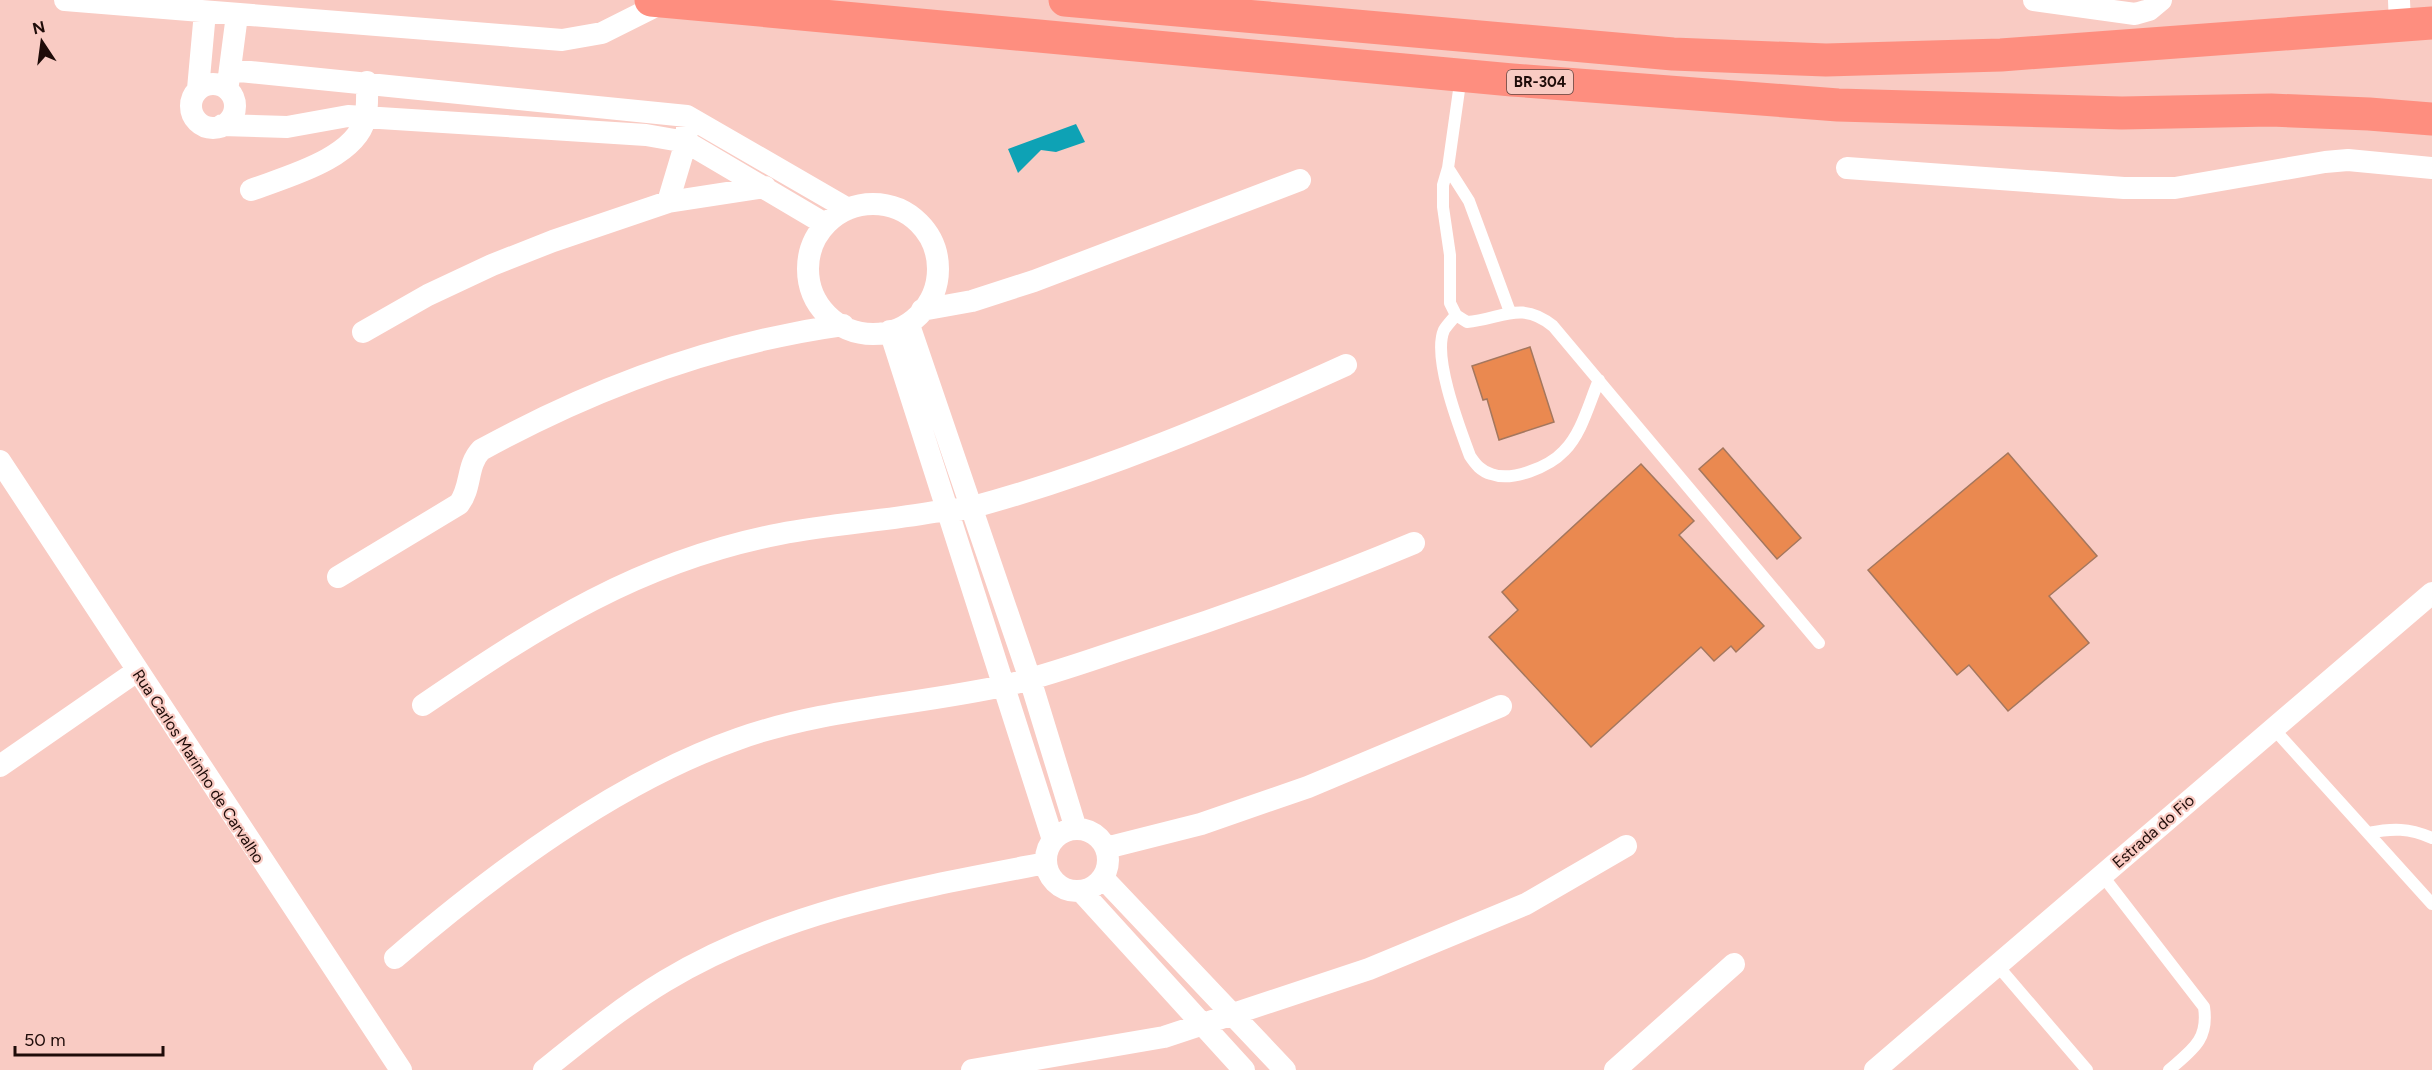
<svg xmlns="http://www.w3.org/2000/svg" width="2432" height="1070" font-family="Figtree,sans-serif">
  <rect width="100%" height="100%" fill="#f9cbc3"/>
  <path fill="#0ea2b5" d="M1076,124L1085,142L1056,152L1041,150L1018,173L1008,149Z"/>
  <path fill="#ea8950" stroke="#a4775e" stroke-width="1.5" d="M1530,347L1554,422L1499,440L1487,399L1483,400L1472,366Z
    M1723,448L1801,538L1777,559L1699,469Z
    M2008,453L2097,556L2049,596L2089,643L2008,711L1969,665L1957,675L1868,570Z
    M1641,464L1694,521L1679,535L1764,626L1736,652L1731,646L1714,661L1701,647L1591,747L1489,637L1518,610L1502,592Z"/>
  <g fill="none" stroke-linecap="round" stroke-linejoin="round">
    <path stroke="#fff" stroke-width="12" d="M1461,76L1448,168L1443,185V207L1450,255V303L1456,315L1467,322C1502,319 1521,300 1553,326L1819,643
      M1448,168L1469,201L1510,312
      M1456,315C1452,320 1447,325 1444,330C1432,357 1460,429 1470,456C1476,465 1481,471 1491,474C1512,482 1549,467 1564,451C1582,433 1589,403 1599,380
      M2273,728L2432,904
      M2368,833C2393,828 2409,828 2432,838
      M2102,875L2204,1007C2209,1040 2192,1050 2169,1070
      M1997,965L2087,1070"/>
    <path stroke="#fff" stroke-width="22" d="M65,0L562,40L602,33L666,1
      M2034,0L2135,14L2149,10L2161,0
      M2399,0L2400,26
      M230,70L687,116L848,209
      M228,84L237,15
      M191 106a22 22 0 1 1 44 0a22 22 0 1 1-44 0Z
      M198,89L205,12
      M222,125L287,127L348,116L646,135L686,142L825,224
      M1847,168L2124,188H2175L2325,162L2348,160L2432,168
      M251,190C285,177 355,159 365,119C368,108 367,94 367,82
      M668,202L686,142L687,128
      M808 269a65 65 0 1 1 130 0a65 65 0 1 1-130 0Z
      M922,310L972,301L1034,281L1300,180
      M909,325L1030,679L1076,829
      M890,331L1053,840
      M363,332L428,295L492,265L553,241L668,202L765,187
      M0,461L401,1070
      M338,577L459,504C472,487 466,466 481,450C594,388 714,343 843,325
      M423,705C539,626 640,561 780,534C831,524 883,521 934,512C947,510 961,510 973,507C1102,472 1225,420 1346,365
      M0,766L137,671
      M1046 860a31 31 0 1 1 62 0a31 31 0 1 1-62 0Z
      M1106,848L1201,824L1308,787L1501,706
      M1103,878L1285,1070
      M1081,891L1244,1070
      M395,958C493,874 615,782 738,739C824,708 918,705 1007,685C1050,675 1093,659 1136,645C1230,615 1323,581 1414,543
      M544,1070C584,1038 622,1007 665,981C781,911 915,888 1046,863
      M972,1070L1164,1037L1369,969L1526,904L1626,846
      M1615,1070L1734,964
      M1875,1070L2432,593"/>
    <path stroke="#fe8e7f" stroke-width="33" d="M651,0L1512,80L1838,105L2122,113L2271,110L2369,114L2432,119
      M1065,0L1673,54L1826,60L2001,55L2432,23"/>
  </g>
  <g text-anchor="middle" stroke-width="4.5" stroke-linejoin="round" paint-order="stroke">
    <rect fill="#f9cbc3" stroke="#604541" stroke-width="1.5" x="1507" y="70" width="66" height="24" rx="4.5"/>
    <g font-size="15" font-weight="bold" fill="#1f0c09">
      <text x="1540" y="87">BR-304</text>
    </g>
    <g font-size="16" fill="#1f0c09" stroke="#f9cbc3">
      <text transform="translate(199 766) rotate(57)" y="6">Rua Carlos Marinho de Carvalho</text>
      <text transform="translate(2153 831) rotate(-41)" y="6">Estrada do Fio</text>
    </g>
  </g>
  <g transform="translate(42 42) rotate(347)" stroke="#f9cbc3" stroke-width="4.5" paint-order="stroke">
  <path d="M0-4.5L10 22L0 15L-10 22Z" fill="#1f0c09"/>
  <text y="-9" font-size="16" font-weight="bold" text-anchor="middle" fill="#1f0c09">N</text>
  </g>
  <path d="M15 1046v9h148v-9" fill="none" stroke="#1f0c09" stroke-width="3"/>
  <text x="24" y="1046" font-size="18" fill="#1f0c09" stroke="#f9cbc3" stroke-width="4.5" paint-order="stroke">50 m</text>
</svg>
